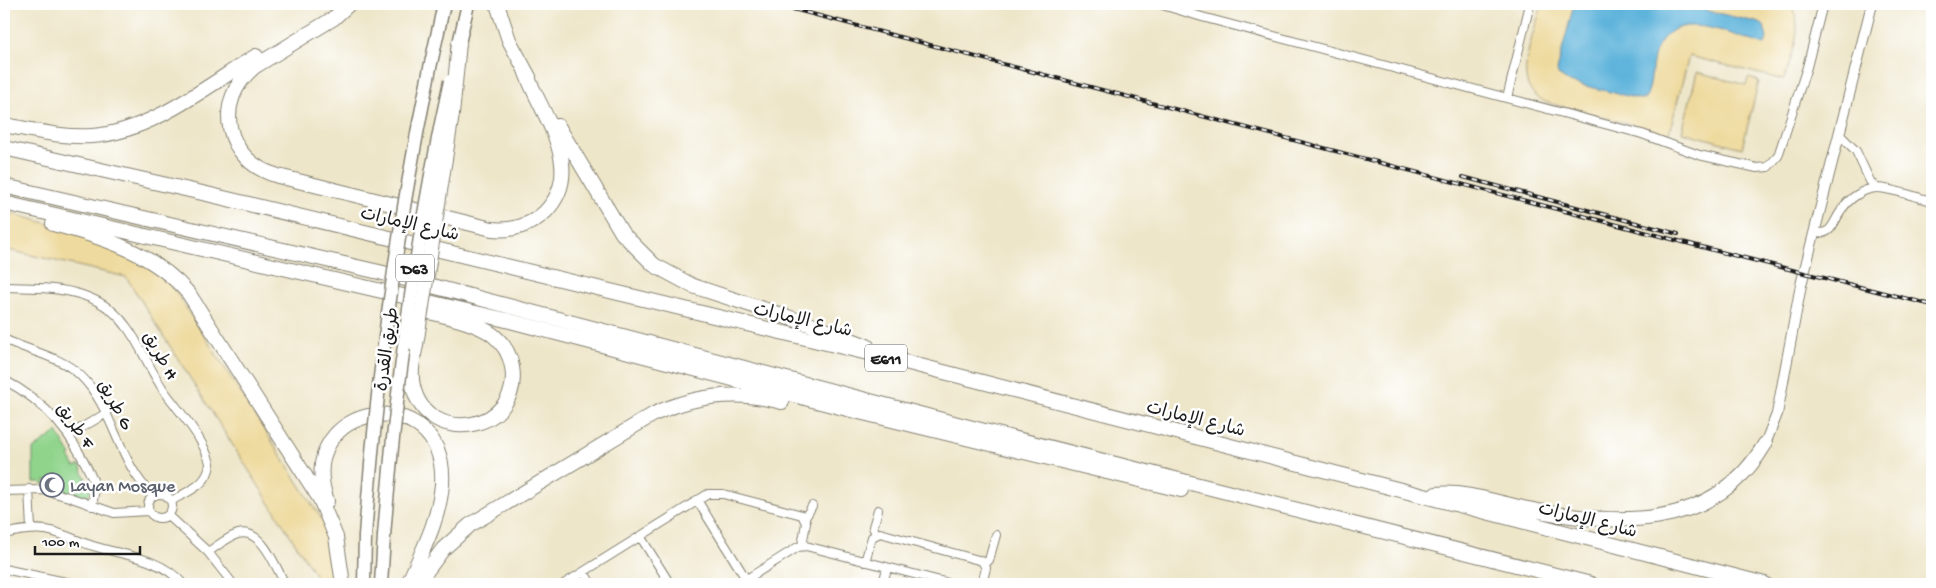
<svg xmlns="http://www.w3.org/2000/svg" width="1936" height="588" font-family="'Gochi Hand','Playpen Sans Arabic',sans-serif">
  <rect width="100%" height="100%" fill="#fff"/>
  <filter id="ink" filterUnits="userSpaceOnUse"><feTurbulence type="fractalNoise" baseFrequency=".02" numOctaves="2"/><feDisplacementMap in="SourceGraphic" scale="10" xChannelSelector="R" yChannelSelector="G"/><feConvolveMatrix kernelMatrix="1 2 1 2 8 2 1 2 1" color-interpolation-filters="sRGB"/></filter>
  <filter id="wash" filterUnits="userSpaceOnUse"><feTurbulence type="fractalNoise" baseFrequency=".0096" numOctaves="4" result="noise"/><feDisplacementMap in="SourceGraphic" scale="20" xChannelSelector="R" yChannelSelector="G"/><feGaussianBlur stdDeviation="1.12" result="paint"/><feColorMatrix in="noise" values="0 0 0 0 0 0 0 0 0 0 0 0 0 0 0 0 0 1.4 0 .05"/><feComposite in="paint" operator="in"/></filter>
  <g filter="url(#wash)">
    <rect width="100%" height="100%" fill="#eee6c9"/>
    <path fill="#90d48c" stroke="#567854" d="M57,432L71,455L69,456L75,467L80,465L91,491L87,498L83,499L59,489L60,483L45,480L44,486L40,482H33V449Z"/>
    <path fill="#eeda9e" stroke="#857b5d" d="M1542,4H1789C1807,24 1790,58 1784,80L1689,56L1669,134L1545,102C1537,97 1529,92 1527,82C1521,63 1537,23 1542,4Z
      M1697,72L1746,85L1748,78L1759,81L1742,148L1682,132Z
      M4,211L111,242L169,281L321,518L329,534L338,584H321L126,277L4,249Z"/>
    <path fill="#5eb4db" stroke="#3d687c" d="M1574,4H1679L1760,23L1764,26L1767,38L1765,44H1762C1727,34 1671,4 1655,54C1650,69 1653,85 1645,99H1639L1569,82L1558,75L1557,70Z"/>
  </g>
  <g filter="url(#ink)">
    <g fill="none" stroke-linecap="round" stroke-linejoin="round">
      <g stroke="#858172" stroke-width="10">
        <path id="minor" d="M1159,4L1202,17L1642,134L1699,155L1757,168L1768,167L1778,156L1807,67L1823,4
          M1194,4H1204
          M1507,98L1530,4
          M1839,134L1856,151L1870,181L1876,188
          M1814,232C1832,237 1833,222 1841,211C1847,200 1862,189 1876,188C1887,187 1919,198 1932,201
          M4,287C48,288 97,286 126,326C141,345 149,369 163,389C179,412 202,435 210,463C209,485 188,491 171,501
          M4,339C28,351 60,356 80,375C114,407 118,464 153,495
          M4,380C47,402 74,436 93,480L95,489L92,506
          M69,435L105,414
          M29,489L31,529
          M4,491L43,490L69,497L114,513L148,511
          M148 506a12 12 0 1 1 24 0a12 12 0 1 1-24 0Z
          M697,500L746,579
          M168,515L208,552L233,584
          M805,518L812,506
          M4,534C17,531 31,528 46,530C63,533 77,541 93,546C125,556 160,557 183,584
          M876,534L873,527L878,510
          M640,536L670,584
          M208,552C217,546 228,537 238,534C262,527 276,568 285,584
          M865,562L872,537L880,533L982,561L986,568L982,584
          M985,564L989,560L996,535
          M4,569L75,584
          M584,572L591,584
          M564,584L708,494H723L802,515L806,523L802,546
          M739,584L798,547L806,546L952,584
          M883,584L887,568"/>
      </g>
      <g stroke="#858172" stroke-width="12">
        <path id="tertiary" d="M1765,444L1777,414L1801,285L1872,4"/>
      </g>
      <g stroke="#858172" stroke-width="15">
        <path id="primary" d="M364,584L365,536
          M381,584L384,536"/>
      </g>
      <g stroke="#858172" stroke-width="16">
        <path id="motorway" d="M349,4L334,18L254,67C212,102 225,161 278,176L492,229C512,231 530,226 545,212C588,169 540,114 525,70
          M497,4L509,40L529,77
          M4,125C33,130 62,138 92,136C151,132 207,86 256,56
          M558,126L622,233L654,265L693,286L815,326L867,346
          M4,148L211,195L905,362L1765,584
          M4,186L379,272L969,427L1591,584
          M4,203L506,320L855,411L1181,490
          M53,224C103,237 154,253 189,294L320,499L336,537L343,584
          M416,345C413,359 410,373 413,386C427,449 523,431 512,367C510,354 503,343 493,335C475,321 439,315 418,309
          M1436,494C1464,491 1495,502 1523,508C1612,526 1712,534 1765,444
          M327,501C291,400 448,379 442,484C439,521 422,551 408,584
          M417,584L443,549L470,525L654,414C695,395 738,390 782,402"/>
      </g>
      <use href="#minor" stroke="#fff" stroke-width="8"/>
      <use href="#tertiary" stroke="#fff" stroke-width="10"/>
      <use href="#primary" stroke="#fff" stroke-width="12"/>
      <use href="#motorway" stroke="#fff" stroke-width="14"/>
      <g stroke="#1c1c1c" stroke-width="4">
        <path id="rail" d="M774,4L1717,251L1932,305
          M1463,177L1678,234"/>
      </g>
      <use href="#rail" stroke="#fff" stroke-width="2" stroke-dasharray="5.5" stroke-linecap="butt"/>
      <g stroke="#858172" stroke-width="15" stroke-linecap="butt">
        <path id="primary-bridge" d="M457,52L468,4
          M365,536C378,357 404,178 444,4
          M384,536C396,383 417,231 450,81"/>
      </g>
      <g stroke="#858172" stroke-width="16" stroke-linecap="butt">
        <path id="motorway-bridge" d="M416,345L452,114L459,43"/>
      </g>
      <use href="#primary-bridge" stroke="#fff" stroke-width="12"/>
      <use href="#motorway-bridge" stroke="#fff" stroke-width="14"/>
    </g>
  </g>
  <defs>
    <g id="mosque-ring" transform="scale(1.25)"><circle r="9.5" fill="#fff" stroke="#6b7280" stroke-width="1.5"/><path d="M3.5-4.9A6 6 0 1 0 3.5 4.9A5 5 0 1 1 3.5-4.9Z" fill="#6b7280"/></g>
  </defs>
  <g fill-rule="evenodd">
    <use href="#mosque-ring" x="52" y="485"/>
  </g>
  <g text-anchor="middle" stroke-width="5" stroke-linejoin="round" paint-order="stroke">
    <g fill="#fff" stroke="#606060" stroke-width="1">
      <rect x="396" y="254.5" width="38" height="27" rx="4"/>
      <rect x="865" y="344.5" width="42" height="27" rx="4"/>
    </g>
    <g font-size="16" font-weight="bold" fill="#1c1c1c">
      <text x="415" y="274">D63</text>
      <text x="886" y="364">E611</text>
    </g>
    <g font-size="18" fill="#1c1c1c" stroke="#fff">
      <text transform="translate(410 223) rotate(13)" y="6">شارع الإمارات</text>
      <text transform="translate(803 319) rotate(13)" y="6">شارع الإمارات</text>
      <text transform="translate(386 349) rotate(-82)" y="6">طريق القدرة</text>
      <text transform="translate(161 355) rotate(60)" y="6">طريق H</text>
      <text transform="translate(116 404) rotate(61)" y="6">طريق G</text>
      <text transform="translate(1196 418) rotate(14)" y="6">شارع الإمارات</text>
      <text transform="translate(76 425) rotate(54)" y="6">طريق F</text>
      <text transform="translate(1588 519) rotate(14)" y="6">شارع الإمارات</text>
    </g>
    <g font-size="18" fill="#5b616d" stroke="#fff" text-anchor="start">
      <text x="70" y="491">Layan Mosque</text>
    </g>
  </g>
  <rect width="1936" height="588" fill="none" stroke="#fff" stroke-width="20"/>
  <path d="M35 546v8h105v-8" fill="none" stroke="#1c1c1c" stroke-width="2.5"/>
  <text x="42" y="546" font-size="15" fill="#1c1c1c" stroke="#ffffff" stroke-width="4" paint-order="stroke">100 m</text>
</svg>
